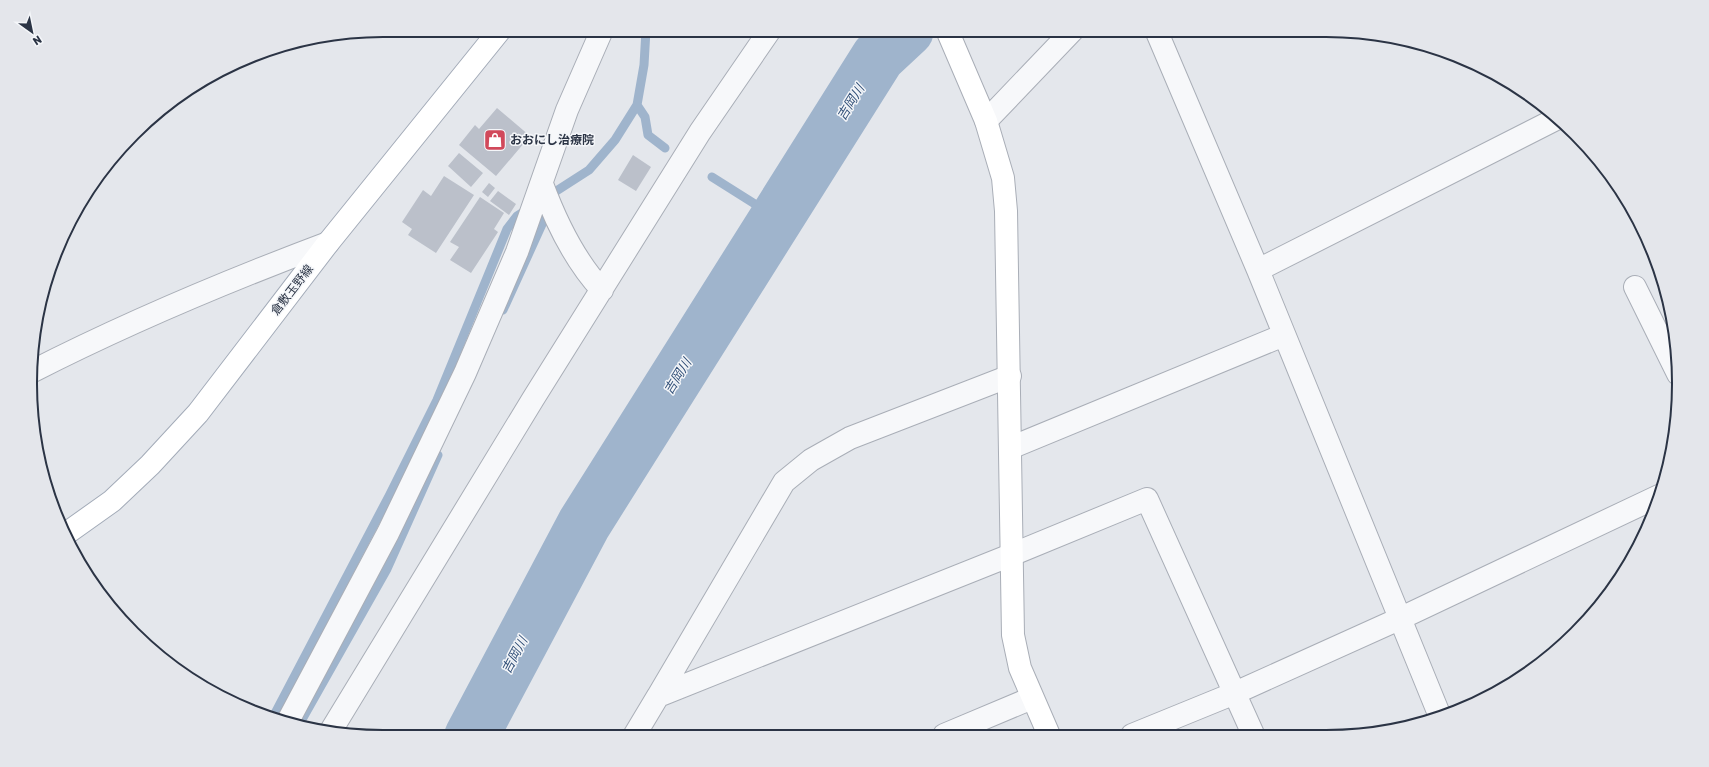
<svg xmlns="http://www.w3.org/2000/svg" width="1709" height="767" font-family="Rubik,'Noto Sans JP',sans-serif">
  <rect width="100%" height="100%" fill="#e4e7ec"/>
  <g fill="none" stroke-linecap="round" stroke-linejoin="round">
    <path stroke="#9fb4cc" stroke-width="9" d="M637,105L645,117L648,135L665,148
      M712,177L777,218
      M547,197L589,170L615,140L637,105L644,65L646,30
      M503,310L549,209
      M272,719L389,496L437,400L507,229L517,216L528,209
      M300,723L387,569L438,455"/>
    <path stroke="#9fb4cc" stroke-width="54" d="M471,737L584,524L878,57L907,30"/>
  </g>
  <path fill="#bbc0ca" d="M497,108L530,136L496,176L459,145L475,125L479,129Z
    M459,153L483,173L471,187L448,166Z
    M633,155L651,167L636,191L618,180Z
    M444,176L474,195L436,253L408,235L412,229L402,222L423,190L431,196Z
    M489,183L495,188L488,197L482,192Z
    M498,191L516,204L509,215L490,201Z
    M480,197L504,213L494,229L498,232L471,273L450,260L459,247L450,242Z"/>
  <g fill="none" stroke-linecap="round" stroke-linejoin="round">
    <g stroke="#a9aeb7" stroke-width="24">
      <path id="street" d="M1156,30L1258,270L1439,714
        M986,121L1073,30
        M542,184C556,222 575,261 602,290
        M1258,270L1558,118
        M1635,287L1678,374
        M31,372C127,323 227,281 328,243
        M1010,448L1284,335
        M658,696L784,482L811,460L850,438L1010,376
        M288,721L388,533L465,373L517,252L567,110L602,30
        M332,729L533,399L700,132L770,30
        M944,735L1032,698
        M1132,735L1235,693L1399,619L1661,495
        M634,736L658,696L1011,555L1147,499L1253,734"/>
    </g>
    <g stroke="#a9aeb7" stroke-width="24">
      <path id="secondary" d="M947,30L986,121L1003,178L1006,211L1013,635L1020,668L1049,735"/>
    </g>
    <g stroke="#a3abb8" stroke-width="24">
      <path id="primary" d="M67,533L112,501L150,465L198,413L328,243L500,30"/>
    </g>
    <use href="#street" stroke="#f7f8fa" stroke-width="22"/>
    <use href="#secondary" stroke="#fff" stroke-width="22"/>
    <use href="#primary" stroke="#fff" stroke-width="22"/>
  </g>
  <defs>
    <g id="shop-square" transform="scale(1.15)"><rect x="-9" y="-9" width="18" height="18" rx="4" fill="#d1495b" stroke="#f4f6f9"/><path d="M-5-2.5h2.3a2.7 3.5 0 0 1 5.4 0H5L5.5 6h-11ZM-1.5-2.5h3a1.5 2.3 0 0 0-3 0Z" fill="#fff"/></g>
  </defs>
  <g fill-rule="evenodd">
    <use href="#shop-square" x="495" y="140"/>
  </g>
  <g text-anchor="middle" stroke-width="3" stroke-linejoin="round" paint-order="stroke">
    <g font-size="12" font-weight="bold" fill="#2b3445" stroke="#f4f6f9" text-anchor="start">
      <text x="510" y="144">おおにし治療院</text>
    </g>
    <g font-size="12" fill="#2b3445" stroke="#f4f6f9">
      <text transform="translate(292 290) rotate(-52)" y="4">倉敷玉野線</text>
    </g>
    <g font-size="13" font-style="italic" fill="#34527a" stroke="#f4f6f9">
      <text transform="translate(850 102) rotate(-58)" y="5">吉岡川</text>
      <text transform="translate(677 376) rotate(-58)" y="5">吉岡川</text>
      <text transform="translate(514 655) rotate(-62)" y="5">吉岡川</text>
    </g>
  </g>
  <path d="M0 0H1709V767H0ZM383 37H1326A346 346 0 0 1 1672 383V384A346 346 0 0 1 1326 730H383A346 346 0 0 1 37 384V383A346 346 0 0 1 383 37Z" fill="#e4e6eb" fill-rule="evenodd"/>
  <path fill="none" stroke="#2b3445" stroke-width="2" d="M383 37H1326A346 346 0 0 1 1672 383V384A346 346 0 0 1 1326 730H383A346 346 0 0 1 37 384V383A346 346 0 0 1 383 37Z"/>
  <g transform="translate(32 32) rotate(147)" stroke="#f4f6f9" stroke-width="3" paint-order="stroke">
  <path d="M0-3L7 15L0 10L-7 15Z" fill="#2b3445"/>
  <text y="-6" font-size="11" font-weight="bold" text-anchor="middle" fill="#2b3445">N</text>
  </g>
</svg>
